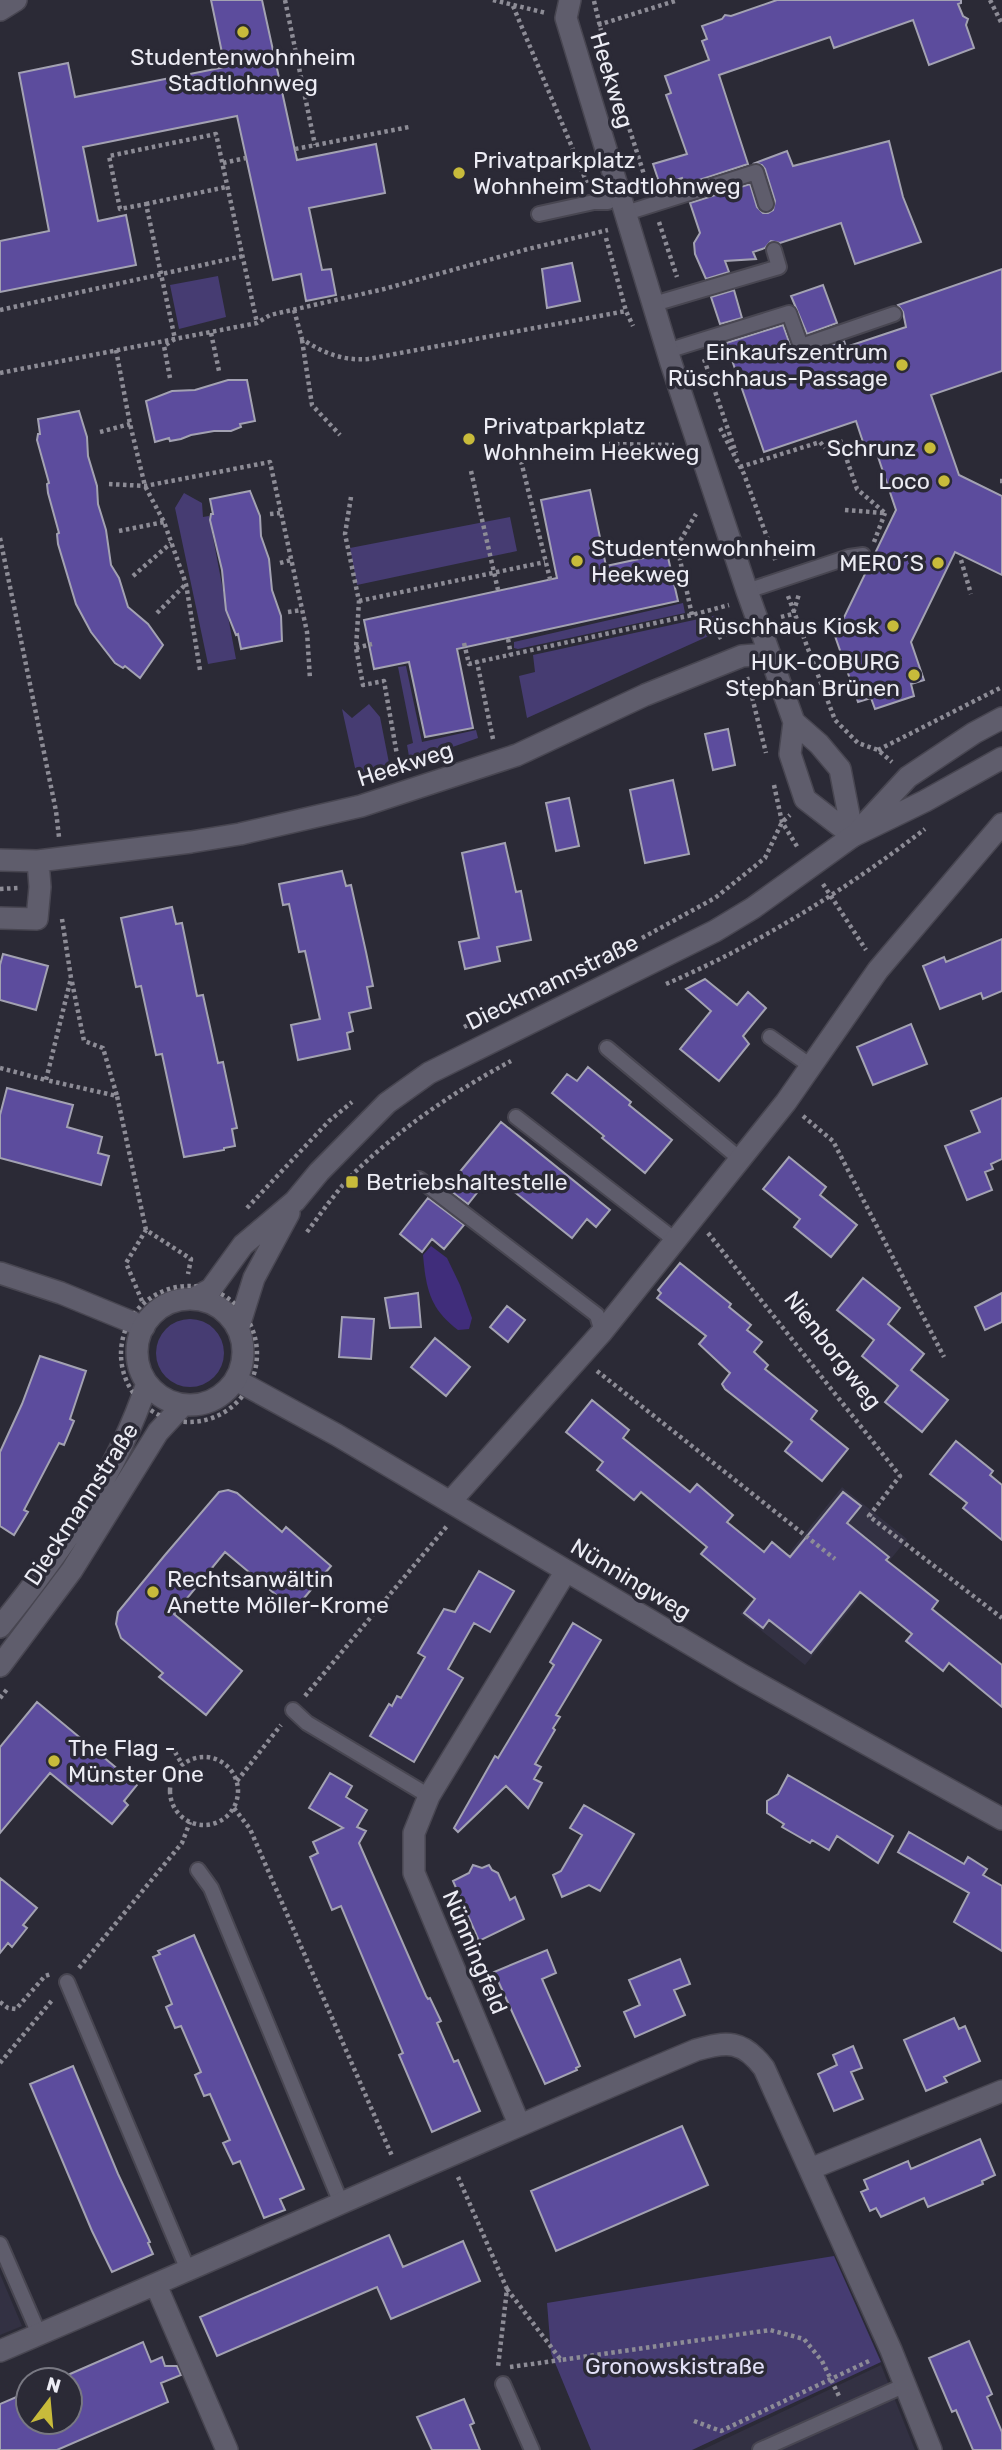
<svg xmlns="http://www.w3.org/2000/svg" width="1002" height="2450" font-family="Rubik,sans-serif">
  <rect width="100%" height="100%" fill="#2b2a36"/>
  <path fill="#333143" d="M842,1487L907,1539L805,1665L740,1614Z
    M0,2274L22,2326L0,2335Z
    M881,2365L915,2450H702Z"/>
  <path fill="#463c72" d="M218,276L226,317L179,329L170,285Z
    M184,493L202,503L203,517L209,516L236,659L208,664L175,508Z
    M510,517L517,551L357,585L350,548Z
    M683,603L685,613L518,649L514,648V642Z
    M717,615V629L711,635L527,718L519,676L535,672L533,655Z
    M406,666L422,742L476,730L478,738L410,762L407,745L413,743L398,667Z
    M369,704L380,717L390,768L357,777L342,709L352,718Z
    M156 1353a34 34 0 1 1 68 0a34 34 0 1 1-68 0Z
    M834,2256L881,2362L692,2450H591L551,2353L547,2303Z"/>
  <path fill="#402d7b" d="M431,1246L447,1258L460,1285L472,1318L469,1329L458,1330C430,1309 426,1289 423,1255Z"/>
  <path fill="#5c4c9d" stroke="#a3a2b2" stroke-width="2" d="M211,0H262L297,160L376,144L385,193L309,208L322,270L331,269L336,295L306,301L301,274L273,280L237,116L83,147L98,221L126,215L136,265L0,292V241L49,231L19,73L68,63L75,97L225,67Z
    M777,0H961V3L958,4L963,16L968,19L966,25L974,48L929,65L913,20L834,48L830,37L719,75L748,164L684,185L682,178L660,185L653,164L687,154L666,95L671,93L665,76L709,60L702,41L707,39L702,26L722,19L725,15L731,16Z
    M889,141L903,197L921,242L855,264L841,223L780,243L771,241L765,248L753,252L756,259L725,261L729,272L706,279L695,254L694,243L700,233L690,203L750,184L757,207L763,213H768L773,210L775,201L765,169L762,165L755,163L787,151L793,166Z
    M572,263L580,301L547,308L542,269Z
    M1002,269V371L931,395L959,475L1002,496V575L955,552L911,642L924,680L911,684L914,696L875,709L871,698L858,702L835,636L896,510L875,448L866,451L856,421L764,452L726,343L783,325L792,350L799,355L844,341L846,347L906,327L903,312L898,305Z
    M823,285L837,323L807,334L791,296Z
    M734,290L742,318L720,324L711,297Z
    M228,380H247L255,421L240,424L241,427L231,431H214L191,435L181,439L170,441L169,438L155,442L146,401L172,391L195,390Z
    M79,411L87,437L88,456L97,486L98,504L106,530L111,565L119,578L128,607L148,624L163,645L140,678L125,666L123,668L115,663L91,632L76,604L58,544L57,534L59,533L48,493L47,484L49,483L37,440L38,434H40L38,419Z
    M590,490L606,566L667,553L678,601L457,649L473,728L425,737L409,662L374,669L364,620L557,578L541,500Z
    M250,491L260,516L261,536L269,559L272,590L281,616L282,641L241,649L238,634L236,635L226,610L222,570L210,520L211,514H213L210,499Z
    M728,729L735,765L713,770L705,734Z
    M673,780L689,854L645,863L630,790Z
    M569,798L579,846L556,851L546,803Z
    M505,843L516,892L521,891L531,940L497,947L500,961L465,969L459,942L479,938L462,853Z
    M342,871L346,886L351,885L366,952L373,986L367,987L371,1008L349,1013L353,1031L347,1033L350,1049L298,1060L291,1025L320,1019L305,951L299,952L289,904L283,905L279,884Z
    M172,907L176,924L182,923L197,996L203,995L218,1063L223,1062L237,1128L232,1129L235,1146L224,1148V1150L184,1157L162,1054L156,1055L141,986L136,987L121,918Z
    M1002,939V991L983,999L981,993L940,1009L923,966L944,957L946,962Z
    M3,954L48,966L36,1010L0,1000V965Z
    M705,979L737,1005L748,992L766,1008L743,1036L749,1044L719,1081L680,1049L711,1011L686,989Z
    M911,1024L927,1064L873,1085L857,1047Z
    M588,1067L631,1102L629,1105L672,1140L645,1173L602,1138L604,1136L552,1093L567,1074L577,1081Z
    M7,1088L73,1105L67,1127L102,1137L98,1153L109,1156L101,1185L0,1158V1115Z
    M1002,1098V1159L991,1164L993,1169L985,1172L992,1190L967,1200L945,1146L980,1132L971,1111Z
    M501,1122L610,1210L596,1227L587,1219L572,1238L492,1174L468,1204L440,1183L443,1180L449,1185Z
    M789,1157L826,1187L820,1195L857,1225L831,1257L794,1227L800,1219L763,1189Z
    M428,1198L464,1225L444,1249L432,1239L422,1252L400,1234Z
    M680,1263L731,1304L729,1307L751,1325L747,1330L762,1342L754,1352L768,1365L765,1369L817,1411L811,1419L848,1449L822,1481L785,1451L792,1442L725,1389L722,1384L730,1373L699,1344L706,1336L657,1298L661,1293L658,1290Z
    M863,1278L900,1308L888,1324L924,1354L911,1370L948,1400L922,1432L885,1402L898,1386L862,1356L874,1340L837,1310Z
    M418,1293L421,1327L390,1328L385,1298Z
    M1002,1293V1322L985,1330L975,1307Z
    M507,1306L525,1320L508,1342L490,1327Z
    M342,1317L374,1319L371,1359L339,1357Z
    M435,1338L470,1367L446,1396L411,1367Z
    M40,1356L86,1371L70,1419L74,1421L64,1445L59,1443L24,1510L28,1512L14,1535L0,1526V1452L22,1404Z
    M592,1400L629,1430L623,1438L690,1492L697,1484L733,1515L727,1522L764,1552L772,1542L790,1557L843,1492L861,1506L847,1523L889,1557L886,1560L938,1601L932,1609L1002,1665V1707L949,1663L943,1671L906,1641L912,1634L860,1592L811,1653L769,1620L763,1628L744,1613L755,1599L701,1554L707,1547L641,1492L634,1500L597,1470L603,1462L566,1432Z
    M956,1441L993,1471L990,1475L1002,1485V1540L963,1508L967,1503L930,1474Z
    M228,1490L237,1493L282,1532L286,1527L331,1566L294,1610L225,1552L174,1614L242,1671L206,1715L159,1677L163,1673L121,1638L116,1624L118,1612L165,1555L219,1492Z
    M479,1571L514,1591L490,1632L474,1623L448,1669L463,1678L414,1762L370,1736L389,1704L392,1706L397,1696L401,1698L425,1657L418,1653L444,1609L455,1612Z
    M573,1623L601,1640L556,1715L560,1717L553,1728L555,1730L535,1764L541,1767L534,1779L542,1783L528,1808L506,1786L458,1832L454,1828L495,1756L498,1758L554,1665L550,1662Z
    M37,1702L137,1785L124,1801L128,1805L112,1824L50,1773L0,1833V1747Z
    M330,1773L352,1786L346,1797L367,1810L357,1827L366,1831L359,1843L426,1996L428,1999L430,1998L441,2021L437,2023L454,2062L458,2060L480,2111L432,2132L399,2055L403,2053L341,1906L332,1910L310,1857L318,1853L313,1842L343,1828L309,1808Z
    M788,1775L893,1836L878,1863L837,1836L829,1850L812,1840L810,1843L782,1827L784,1824L767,1813V1801L778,1794Z
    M584,1805L634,1834L600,1891L589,1885L562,1897L553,1875L561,1871L582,1835L570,1828Z
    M909,1832L964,1864L968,1857L987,1869L983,1875L1002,1886V1951L954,1922L969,1893L898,1852Z
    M473,1865L482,1868L489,1865L492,1870L498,1873L510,1900L515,1897L524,1919L479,1941L453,1881L469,1873Z
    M0,1878L37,1908L23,1925L27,1928L12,1947L8,1943L0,1953Z
    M194,1935L304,2189L280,2199L285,2210L264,2218L240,2161L233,2164L223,2143L230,2140L210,2094L204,2096L195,2075L201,2072L181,2026L175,2028L166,2007L172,2004L153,1957L160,1954L158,1951Z
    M547,1950L556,1973L542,1979L580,2066L576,2068L577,2070L545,2084L494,1972Z
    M680,1959L690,1984L674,1990L685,2015L635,2037L624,2012L640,2005L629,1980Z
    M954,2018L959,2029L965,2026L980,2061L944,2077L947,2082L926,2091L904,2040Z
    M853,2046L862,2068L851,2072L863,2099L834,2111L818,2074L837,2065L833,2055Z
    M73,2066L118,2174L150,2242L148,2243L153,2254L112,2272L92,2231L30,2084Z
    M682,2126L708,2185L556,2251L531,2191Z
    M980,2139L995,2175L982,2181L983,2184L928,2207L924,2198L881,2217L876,2208L870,2211L861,2192L868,2189L864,2180L908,2161L911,2169Z
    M389,2235L403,2267L463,2241L480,2281L391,2319L377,2287L217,2356L200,2317Z
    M969,2341L992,2394L987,2397L1002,2432V2450H973L956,2410L952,2412L929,2358Z
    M143,2342L151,2362L162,2357L165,2366H177L181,2375L161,2383L168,2402L57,2450H0V2404L28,2392V2422H70V2374Z
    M464,2399L474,2423L470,2425L480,2450H432L417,2417Z"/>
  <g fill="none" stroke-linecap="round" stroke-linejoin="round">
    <g stroke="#484651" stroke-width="18">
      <path id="lane" d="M626,213L756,172L766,204
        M539,214L594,202H608
        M654,304L779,267L774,250
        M667,351L789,313L801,346L894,314
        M747,591L849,557L863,555
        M770,1037L812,1067
        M607,1048L740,1159
        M516,1117L675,1240
        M419,1179L597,1315L602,1332
        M293,1710L307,1723L429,1796
        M198,1870L211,1888L341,2203
        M67,1982L188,2270
        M0,2244L39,2334
        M503,2384L532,2450
        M760,2450L903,2386"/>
    </g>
    <g stroke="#484651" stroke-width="24">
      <path id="street" d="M570,0L566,18L671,363L747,591L794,722L790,754L805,799L853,836
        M0,10L16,0
        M794,722L819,744L840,769L853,836
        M0,860L38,861L191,842L240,834L361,806L517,755L645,695L742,656L768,654
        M0,918L37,919L40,887L38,861
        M0,1273L61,1293L144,1327
        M236,1380L337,1435L744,1676L1002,1819
        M450,1502L602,1332L786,1102L878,970L1002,824
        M519,2124L414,1873V1833L429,1796L566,1571
        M810,2169L1002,2091
        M156,2285L227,2450
        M0,2351C233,2252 463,2148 696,2050C727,2041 743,2040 764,2068L891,2350L931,2450"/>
    </g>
    <g stroke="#484651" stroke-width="24">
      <path id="secondary" d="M861,828L908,777L974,733L1002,718
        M193,1299L211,1289L243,1245L295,1201L319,1172L387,1103L429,1073L715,931L753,908L853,836L925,801L1002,758
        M137 1352a53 53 0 1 1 106 0a53 53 0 1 1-106 0Z
        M238,1329L254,1278L289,1213
        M0,1627C59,1554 118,1473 147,1383
        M0,1666L72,1570L158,1432L183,1405"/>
    </g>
    <path stroke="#8d8c96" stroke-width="4.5" stroke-dasharray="3.5 3.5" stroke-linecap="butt" d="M285,0L315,145
      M493,0L546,13
      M990,0L1002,24
      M594,1L610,68L648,187
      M513,6L587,183
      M598,25L678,0
      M295,149L409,127
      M223,163L246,158
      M146,204L226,187
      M659,222L677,277
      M606,238L626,311L633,326
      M0,310L243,256
      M294,310L302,339C323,353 343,361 368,359L626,311
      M211,333L219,371
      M302,340L312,405L340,435
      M116,350L130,424L145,486L164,522L186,584L200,670
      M704,359L736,453
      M0,373L257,323L270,315L384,289L528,249L608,230
      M170,378L164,346L175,339L146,204L120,209L109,156L216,134L257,323
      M720,428L744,474L776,562
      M100,432L130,424
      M840,440L857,489L885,513
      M609,444L674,445
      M521,461L551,583
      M740,467L820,442L825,448
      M471,471L498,590
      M1000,481H1002
      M109,484L145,486L270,462L307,632L310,679
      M351,497L345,534L359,601L356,648L363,685L384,681L400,772
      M845,510L884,513
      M270,514L280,513
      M119,531L164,522
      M0,538L56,811L59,837
      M874,542L885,513
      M961,560L971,594
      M280,563L291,560
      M133,576L171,543
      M788,596L835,720L858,743L878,750L892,762
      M359,601L545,562
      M288,612L302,610
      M157,613L186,584
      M692,615L677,546L696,514
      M781,617L793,614L799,594
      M718,638L738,628
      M508,639L511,655
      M464,643L469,664L477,662
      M356,648L372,644
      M747,677L766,753
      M493,739L477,662L692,615L729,605
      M878,750L1002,687
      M774,785L782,822L798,848
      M823,884L866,950
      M0,889L18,888
      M62,919L71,978L46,1080L117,1096L146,1230L191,1259L188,1274
      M642,938L715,898L765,858L782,822L790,815
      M72,982L84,1041L103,1048L117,1096
      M666,984C759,944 845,890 925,829
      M464,1027L487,1015
      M0,1068L46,1080
      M803,1116L833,1141L944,1357
      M247,1208L329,1121L352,1102
      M307,1232C322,1212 337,1190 354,1173C399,1129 455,1091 511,1061
      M708,1233L900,1476L869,1516L1002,1618
      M121 1354a68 68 0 1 1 136 0a68 68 0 1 1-136 0Z
      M142,1301L126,1263L146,1230
      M597,1371L835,1559
      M305,1696L447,1526
      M0,1698L8,1688
      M175,1752L182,1764
      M170 1791a34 34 0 1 1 68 0a34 34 0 1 1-68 0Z
      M237,1781L281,1725
      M234,1808L250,1829L392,2156
      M79,1968L182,1843L190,1822
      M0,2002L8,2008L16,2009L45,1976L51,1974
      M0,2063L53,1999
      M458,2177L507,2289L498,2367
      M507,2289L561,2360L770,2330L804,2339L822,2361L839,2396
      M510,2367L561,2360
      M694,2421L721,2431L871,2360"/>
    <use href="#lane" stroke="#5f5d6c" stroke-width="14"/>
    <use href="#street" stroke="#5f5d6c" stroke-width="21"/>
    <use href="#secondary" stroke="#5f5d6c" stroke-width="21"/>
  </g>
  <g fill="#c8bb3b" stroke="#2b2a36" stroke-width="2.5">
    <circle cx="243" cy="32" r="7"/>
    <circle cx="459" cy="173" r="7"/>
    <circle cx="902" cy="365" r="7"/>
    <circle cx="469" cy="439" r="7"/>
    <circle cx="930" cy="448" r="7"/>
    <circle cx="944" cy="481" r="7"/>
    <circle cx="577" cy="561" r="7"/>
    <circle cx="938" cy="563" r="7"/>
    <circle cx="893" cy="626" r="7"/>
    <circle cx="914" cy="675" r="7"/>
    <rect x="345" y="1175" width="14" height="14" rx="3.5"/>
    <circle cx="153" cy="1592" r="7"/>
    <circle cx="54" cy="1761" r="7"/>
  </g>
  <g text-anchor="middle" stroke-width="7" stroke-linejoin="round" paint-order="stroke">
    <g font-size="23" fill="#ececf4" stroke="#2b2a36" text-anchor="start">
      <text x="243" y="65" text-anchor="middle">Studentenwohnheim<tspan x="243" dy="26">Stadtlohnweg</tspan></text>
      <text x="473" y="168">Privatparkplatz<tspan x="473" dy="26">Wohnheim Stadtlohnweg</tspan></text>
      <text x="888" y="360" text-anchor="end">Einkaufszentrum<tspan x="888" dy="26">Rüschhaus-Passage</tspan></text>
      <text x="483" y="434">Privatparkplatz<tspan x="483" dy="26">Wohnheim Heekweg</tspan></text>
      <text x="916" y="456" text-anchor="end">Schrunz</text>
      <text x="930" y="489" text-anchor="end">Loco</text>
      <text x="591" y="556">Studentenwohnheim<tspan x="591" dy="26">Heekweg</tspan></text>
      <text x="924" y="571" text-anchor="end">MERO´S</text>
      <text x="879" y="634" text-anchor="end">Rüschhaus Kiosk</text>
      <text x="900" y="670" text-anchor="end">HUK-COBURG<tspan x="900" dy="26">Stephan Brünen</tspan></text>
      <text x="366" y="1190">Betriebshaltestelle</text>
      <text x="167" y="1587">Rechtsanwältin<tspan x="167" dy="26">Anette Möller-Krome</tspan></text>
      <text x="68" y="1756">The Flag -<tspan x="68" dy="26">Münster One</tspan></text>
    </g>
    <g font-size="23" fill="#ececf4" stroke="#2b2a36">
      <text transform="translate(612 80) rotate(73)" y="8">Heekweg</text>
      <text transform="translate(405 764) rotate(-18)" y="8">Heekweg</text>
      <text transform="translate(552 982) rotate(-26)" y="8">Dieckmannstraße</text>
      <text transform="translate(833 1350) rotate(52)" y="8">Nienborgweg</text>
      <text transform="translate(81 1504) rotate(-57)" y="8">Dieckmannstraße</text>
      <text transform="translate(631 1579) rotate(31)" y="8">Nünningweg</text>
      <text transform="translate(475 1952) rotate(67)" y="8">Nünningfeld</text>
    </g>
    <g font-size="23" fill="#e2e0f7" stroke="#2b2a36">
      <text x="675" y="2374">Gronowskistraße</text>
    </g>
  </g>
  <g transform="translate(49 2401) rotate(16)"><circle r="33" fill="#2b2a36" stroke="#787882" stroke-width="2"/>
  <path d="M0-5L12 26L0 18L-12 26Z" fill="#c8bb3b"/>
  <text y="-10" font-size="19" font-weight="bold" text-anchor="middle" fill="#ececf4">N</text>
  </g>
</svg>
